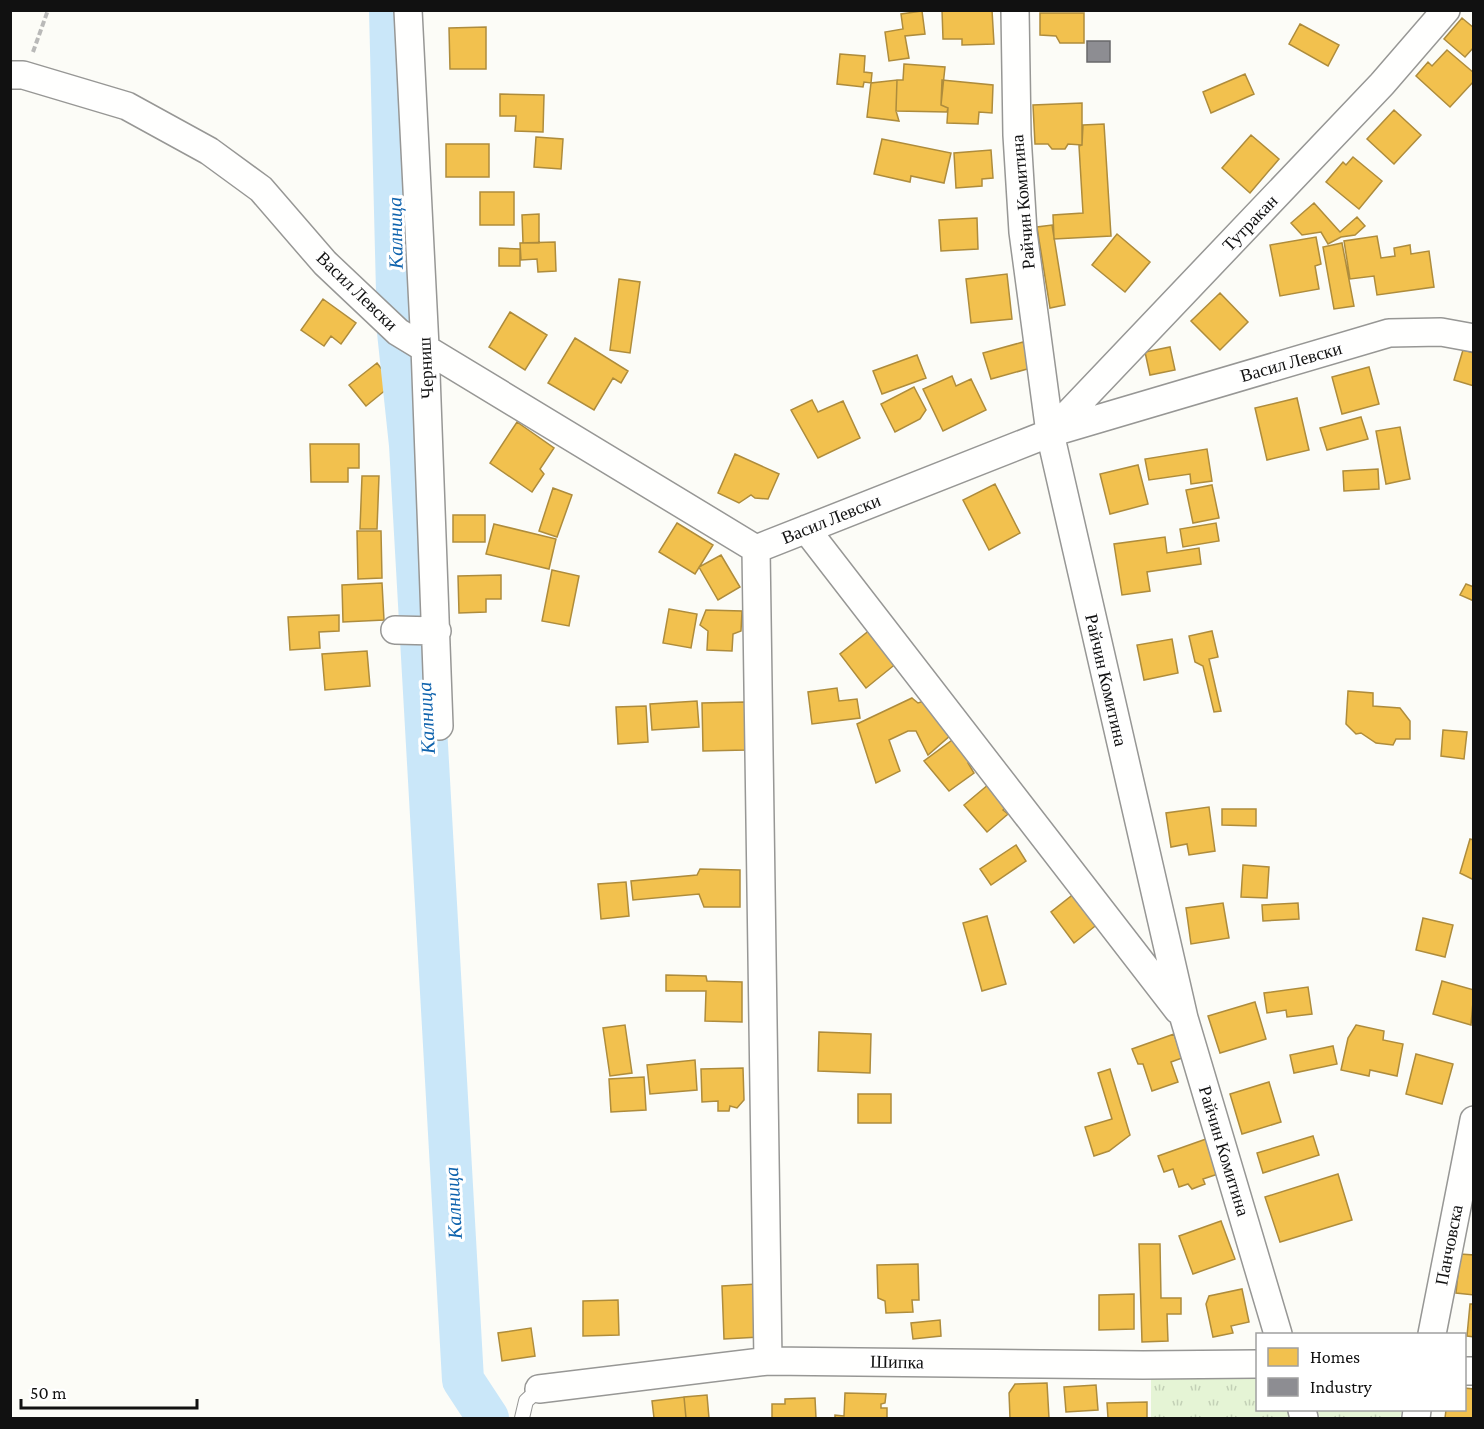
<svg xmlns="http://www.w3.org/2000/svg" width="1484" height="1429" font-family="'Crimson Pro',serif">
  <defs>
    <pattern id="park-tufts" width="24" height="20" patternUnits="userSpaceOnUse" patternTransform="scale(1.5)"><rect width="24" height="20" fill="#e5f4d5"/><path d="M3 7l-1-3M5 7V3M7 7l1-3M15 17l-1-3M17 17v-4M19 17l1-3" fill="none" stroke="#c3d0b6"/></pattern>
  </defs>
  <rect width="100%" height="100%" fill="#fcfcf7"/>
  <path fill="url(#park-tufts)" d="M1151,1372L1257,1375L1258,1410H1295L1298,1418H1151Z
    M1317,1410H1402L1400,1418H1320Z"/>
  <path fill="#f2c14e" stroke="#ae8c3c" stroke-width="1.5" d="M942,10H992L994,44L962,45V39H943Z
    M922,11L925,34L905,36L909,58L889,61L885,32L903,29L901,14Z
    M1040,13H1084V43H1060L1056,36L1040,35Z
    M1462,18L1474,28V47L1465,57L1444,39Z
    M1300,24L1339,45L1328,66L1289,44Z
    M486,27V69H450L449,28Z
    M1447,50L1474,73V81L1450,107L1416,76L1428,62L1432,66Z
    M840,54L865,56L864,72L872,73L871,83L864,82L863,87L837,84Z
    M904,64L945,67L941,105L948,108L947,112L896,111L897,80H903Z
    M1245,74L1254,94L1211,113L1203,92Z
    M897,80L896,111L899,121L867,117L871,83Z
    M942,80L993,85L992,113L979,112L978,124L947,123L948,108L941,105Z
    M500,94L544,95L543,132L515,131L516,116H500Z
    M1082,103V145L1068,144L1065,149H1052L1048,144H1035L1033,105Z
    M1394,110L1421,135L1394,164L1367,139Z
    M1104,124L1111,236L1054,239L1053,215L1083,213L1079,146L1082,145L1083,125Z
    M1251,135L1279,159L1250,193L1222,168Z
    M536,137L563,139L561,169L534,167Z
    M882,139L951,153L944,183L911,176L910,182L874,174Z
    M446,144H489V177H446Z
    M991,150L993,178L982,179V186L956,188L954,153Z
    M1353,157L1382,181L1359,209L1326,182L1343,162L1346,165Z
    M480,192H514V225H480Z
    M1314,203L1340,232L1357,217L1365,226L1355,235L1341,237L1328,244L1321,232L1302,235L1291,223Z
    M539,214V243H523L522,215Z
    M977,218L978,249L941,251L939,220Z
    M1052,225L1065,305L1050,308L1037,227Z
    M1117,234L1150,262L1125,292L1092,265Z
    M1377,236L1381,258L1395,256L1394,248L1410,245L1411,254L1429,251L1434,287L1377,295L1374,276L1350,279L1344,241Z
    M1316,237L1321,264L1315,266L1319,289L1280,296L1270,245Z
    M555,242L556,271L538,272L537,259L521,260L520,243Z
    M1342,243L1354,306L1334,309L1323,247Z
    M499,248L520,249V266H499Z
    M1007,274L1012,319L971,323L966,279Z
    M619,279L640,282L630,353L610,350Z
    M1220,293L1248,322L1220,350L1191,321Z
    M323,299L356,323L341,344L331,336L324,346L301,330Z
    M510,312L547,335L525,370L489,347Z
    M575,338L628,371L621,383L613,378L594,410L548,383Z
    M1023,342L1031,368L991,379L983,353Z
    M1170,347L1175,370L1150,375L1145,352Z
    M1463,350L1474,353V386L1454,380Z
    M917,355L926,378L882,394L873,371Z
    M377,363L393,384L366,406L349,385Z
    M1369,367L1379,404L1342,414L1332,377Z
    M952,376L956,386L971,379L986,410L943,431L923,389Z
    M914,387L926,410L920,419L895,432L881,404Z
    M1297,398L1309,450L1267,460L1255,408Z
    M812,400L818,412L843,401L860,438L818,458L791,410Z
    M1361,417L1368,439L1327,450L1320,428Z
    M517,422L554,448L540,469L544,474L532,492L490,463Z
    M1400,427L1410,479L1386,484L1376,431Z
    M310,444H359V468H348V482H311Z
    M1207,449L1212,481L1191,484L1190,474L1149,480L1145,459Z
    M735,454L779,474L768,499L755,498L751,495L739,503L718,493Z
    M1138,465L1148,504L1110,514L1100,474Z
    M1378,469L1379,489L1344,491L1343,471Z
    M362,476H379L377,529H360Z
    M995,484L1020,533L989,550L963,500Z
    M1212,485L1219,518L1193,523L1186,490Z
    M553,488L572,495L557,537L539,531Z
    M453,515H485V542H453Z
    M677,523L713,545L695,574L659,552Z
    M1216,523L1219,541L1183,547L1180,529Z
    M494,524L556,539L549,569L486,554Z
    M357,531H381L382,578L358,579Z
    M1165,537L1167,553L1199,548L1201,564L1147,572L1150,591L1122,595L1114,544Z
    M721,555L740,587L718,600L699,567Z
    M552,570L579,576L569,626L542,621Z
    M501,575V599H486V612L459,613L458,576Z
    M382,583L384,620L343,622L342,585Z
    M1466,584L1474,587V601L1460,595Z
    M669,609L697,614L691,648L663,643Z
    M706,610L742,611L741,631L733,634L732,651L707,650L708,631L700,625Z
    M339,615V631L319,632L320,648L290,650L288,617Z
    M876,625L903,658L866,688L840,654Z
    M1212,631L1218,657L1209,659L1221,711L1214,712L1203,666L1195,662L1189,636Z
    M1172,639L1178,673L1144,680L1137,645Z
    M367,651L370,686L325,690L322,654Z
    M837,688L839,701L857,699L860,718L812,724L808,692Z
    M1348,691L1373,693V706L1400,708L1410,721V739H1396L1393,745L1376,743L1361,733L1356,734L1346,724Z
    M912,698L918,703L931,699L952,734L928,755L916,731H908L889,740L900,771L876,783L857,724Z
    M697,701L699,727L652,730L650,704Z
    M745,702L746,750L703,751L702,703Z
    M646,706L648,742L618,744L616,707Z
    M1443,730L1467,732L1464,759L1441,756Z
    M963,732L979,755L968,763L974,773L949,791L924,761Z
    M995,779L1014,801L1003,810L1008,814L987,832L964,805Z
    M1209,807L1215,851L1189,855L1187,844L1171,847L1166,813Z
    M1222,809H1256V826L1222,825Z
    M1470,839L1474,840V880L1460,873Z
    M1016,845L1026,861L991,885L980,869Z
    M1243,865L1269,867L1267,898L1241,897Z
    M700,869L740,870V907H704L699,894L633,900L631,881L697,875Z
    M626,882L629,916L601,919L598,884Z
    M1080,889L1104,919L1074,943L1051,912Z
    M1223,903L1229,938L1191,944L1186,908Z
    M1298,903L1299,919L1263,921L1262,905Z
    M987,916L1006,984L982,991L963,923Z
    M1423,918L1453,925L1445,957L1416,950Z
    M666,975L706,976L707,981L742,982V1022L705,1021L706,991H666Z
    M1442,981L1474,990L1471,1025L1433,1014Z
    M1308,987L1312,1014L1287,1017L1286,1010L1267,1013L1264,993Z
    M1255,1002L1266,1039L1220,1053L1208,1016Z
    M625,1025L632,1073L610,1076L603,1028Z
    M1356,1025L1384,1031L1383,1040L1403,1044L1397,1076L1370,1070L1369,1076L1341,1070L1348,1038Z
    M819,1032L871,1034L870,1073L818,1071Z
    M1174,1034L1182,1058L1171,1062L1178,1082L1152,1091L1143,1064H1138L1132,1049Z
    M1333,1046L1337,1064L1294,1073L1290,1055Z
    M1416,1054L1453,1064L1442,1104L1406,1094Z
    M695,1060L697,1090L650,1094L647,1065Z
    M743,1068L744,1100L737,1108L730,1106L729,1111H718V1101L702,1102L701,1069Z
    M1110,1069L1130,1135L1109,1151L1094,1156L1085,1127L1112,1119L1098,1073Z
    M644,1077L646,1110L611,1112L609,1079Z
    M1269,1082L1281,1122L1242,1134L1230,1094Z
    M858,1094H891V1123H858Z
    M1313,1136L1319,1155L1263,1173L1257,1153Z
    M1206,1139L1218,1174L1203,1179L1205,1184L1192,1189L1188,1184L1179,1187L1173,1169L1164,1172L1158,1156Z
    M1338,1174L1352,1220L1280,1242L1265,1197Z
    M1221,1221L1235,1259L1193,1274L1179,1236Z
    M1139,1244H1160L1161,1298H1181V1314H1167L1168,1341L1142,1342Z
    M1460,1254L1474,1255V1295L1456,1293Z
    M918,1264L919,1300H912L913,1312L886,1313L885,1301L878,1298L877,1265Z
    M757,1284L760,1337L724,1339L722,1286Z
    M1242,1289L1249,1322L1231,1326L1233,1333L1213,1337L1206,1304L1209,1296Z
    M1134,1294V1329L1099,1330V1295Z
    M618,1300L619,1335L583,1336V1301Z
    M1470,1304H1474V1337L1467,1336Z
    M940,1320L941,1336L913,1339L911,1323Z
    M531,1328L535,1356L502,1361L498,1333Z
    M1047,1383L1049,1418H1010L1009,1393L1015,1384Z
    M1096,1385L1098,1410L1066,1412L1064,1387Z
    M1464,1388L1474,1389V1418H1445L1446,1410H1464Z
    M845,1393L886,1394L885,1403L881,1404V1408H887V1418H835V1415L844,1416Z
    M707,1395L709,1418H686L684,1397Z
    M684,1397L686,1418H654L652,1401Z
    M815,1398L816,1418H772V1404H785V1399Z
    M1147,1402V1418H1108L1107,1403Z"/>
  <path fill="#8d8d92" stroke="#68686b" stroke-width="1.5" d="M1087,41H1110V62H1087Z"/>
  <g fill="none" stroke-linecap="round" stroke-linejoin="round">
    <path stroke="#cae7f9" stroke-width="42" d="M390,10L398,332L410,445L463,1380L488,1418"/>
    <g stroke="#979795" stroke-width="16">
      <path id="service" d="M522,1418L526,1401L539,1389"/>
    </g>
    <g stroke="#979795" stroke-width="30">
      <path id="minor" d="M408,10L425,347L439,726
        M1015,10L1017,135L1023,232L1050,433L1184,1018L1278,1334
        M10,75H23L127,106L209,151L261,189L325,263L398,332L756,549L1050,433L1389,333L1441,332L1474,338
        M1051,432L1382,84L1446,10
        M806,529L1178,1010
        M756,549L768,1361
        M395,630L437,631
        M1432,1334L1474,1120
        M1464,1371H1474
        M539,1389L768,1361L1143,1365L1258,1364
        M1302,1410L1304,1418
        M1416,1418L1417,1410"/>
    </g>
    <path stroke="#b9b9b8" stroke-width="4" stroke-dasharray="6 3" stroke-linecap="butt" d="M33,52L48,10"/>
    <use href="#service" stroke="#fffffe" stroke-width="14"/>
    <use href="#minor" stroke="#fffffe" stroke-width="27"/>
  </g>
  <g text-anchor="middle" stroke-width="6" stroke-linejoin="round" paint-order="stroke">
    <g font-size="18" fill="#111" stroke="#fff">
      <text transform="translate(1023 202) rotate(-95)" y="6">Райчин Комитина</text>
      <text transform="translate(1250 223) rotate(-46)" y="6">Тутракан</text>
      <text transform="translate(357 291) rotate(44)" y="6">Васил Левски</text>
      <text transform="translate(1291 362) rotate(-16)" y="6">Васил Левски</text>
      <text transform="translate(426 368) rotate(-93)" y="6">Черниш</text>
      <text transform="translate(831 519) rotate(-22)" y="6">Васил Левски</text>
      <text transform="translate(1106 680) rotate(77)" y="6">Райчин Комитина</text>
      <text transform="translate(1224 1151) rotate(73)" y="6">Райчин Комитина</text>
      <text transform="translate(1449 1245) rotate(-79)" y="6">Панчовска</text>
      <text transform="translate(897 1362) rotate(1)" y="6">Шипка</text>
    </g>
    <g font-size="20" font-style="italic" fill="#0f63ad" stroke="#fff">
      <text transform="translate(395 233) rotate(-91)" y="7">Калница</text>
      <text transform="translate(426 718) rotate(-93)" y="7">Калница</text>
      <text transform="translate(453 1203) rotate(-93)" y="7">Калница</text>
    </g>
  </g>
  <rect width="1484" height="1429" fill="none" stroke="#111111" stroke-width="24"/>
  <rect x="1256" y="1333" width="210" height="78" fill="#ffffff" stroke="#a0a0a0" stroke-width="1.5"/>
  <rect x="1268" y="1348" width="30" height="18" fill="#f2c14e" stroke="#a0a0a0" stroke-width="1.5"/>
  <text x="1310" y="1363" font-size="18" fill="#111111">Homes</text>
  <rect x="1268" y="1378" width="30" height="18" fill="#8d8d92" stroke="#a0a0a0" stroke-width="1.5"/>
  <text x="1310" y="1393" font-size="18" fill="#111111">Industry</text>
  <path d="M21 1399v9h176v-9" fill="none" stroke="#111111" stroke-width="3"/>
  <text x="30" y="1399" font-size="18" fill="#111111" stroke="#ffffff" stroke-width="4.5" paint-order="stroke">50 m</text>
</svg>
